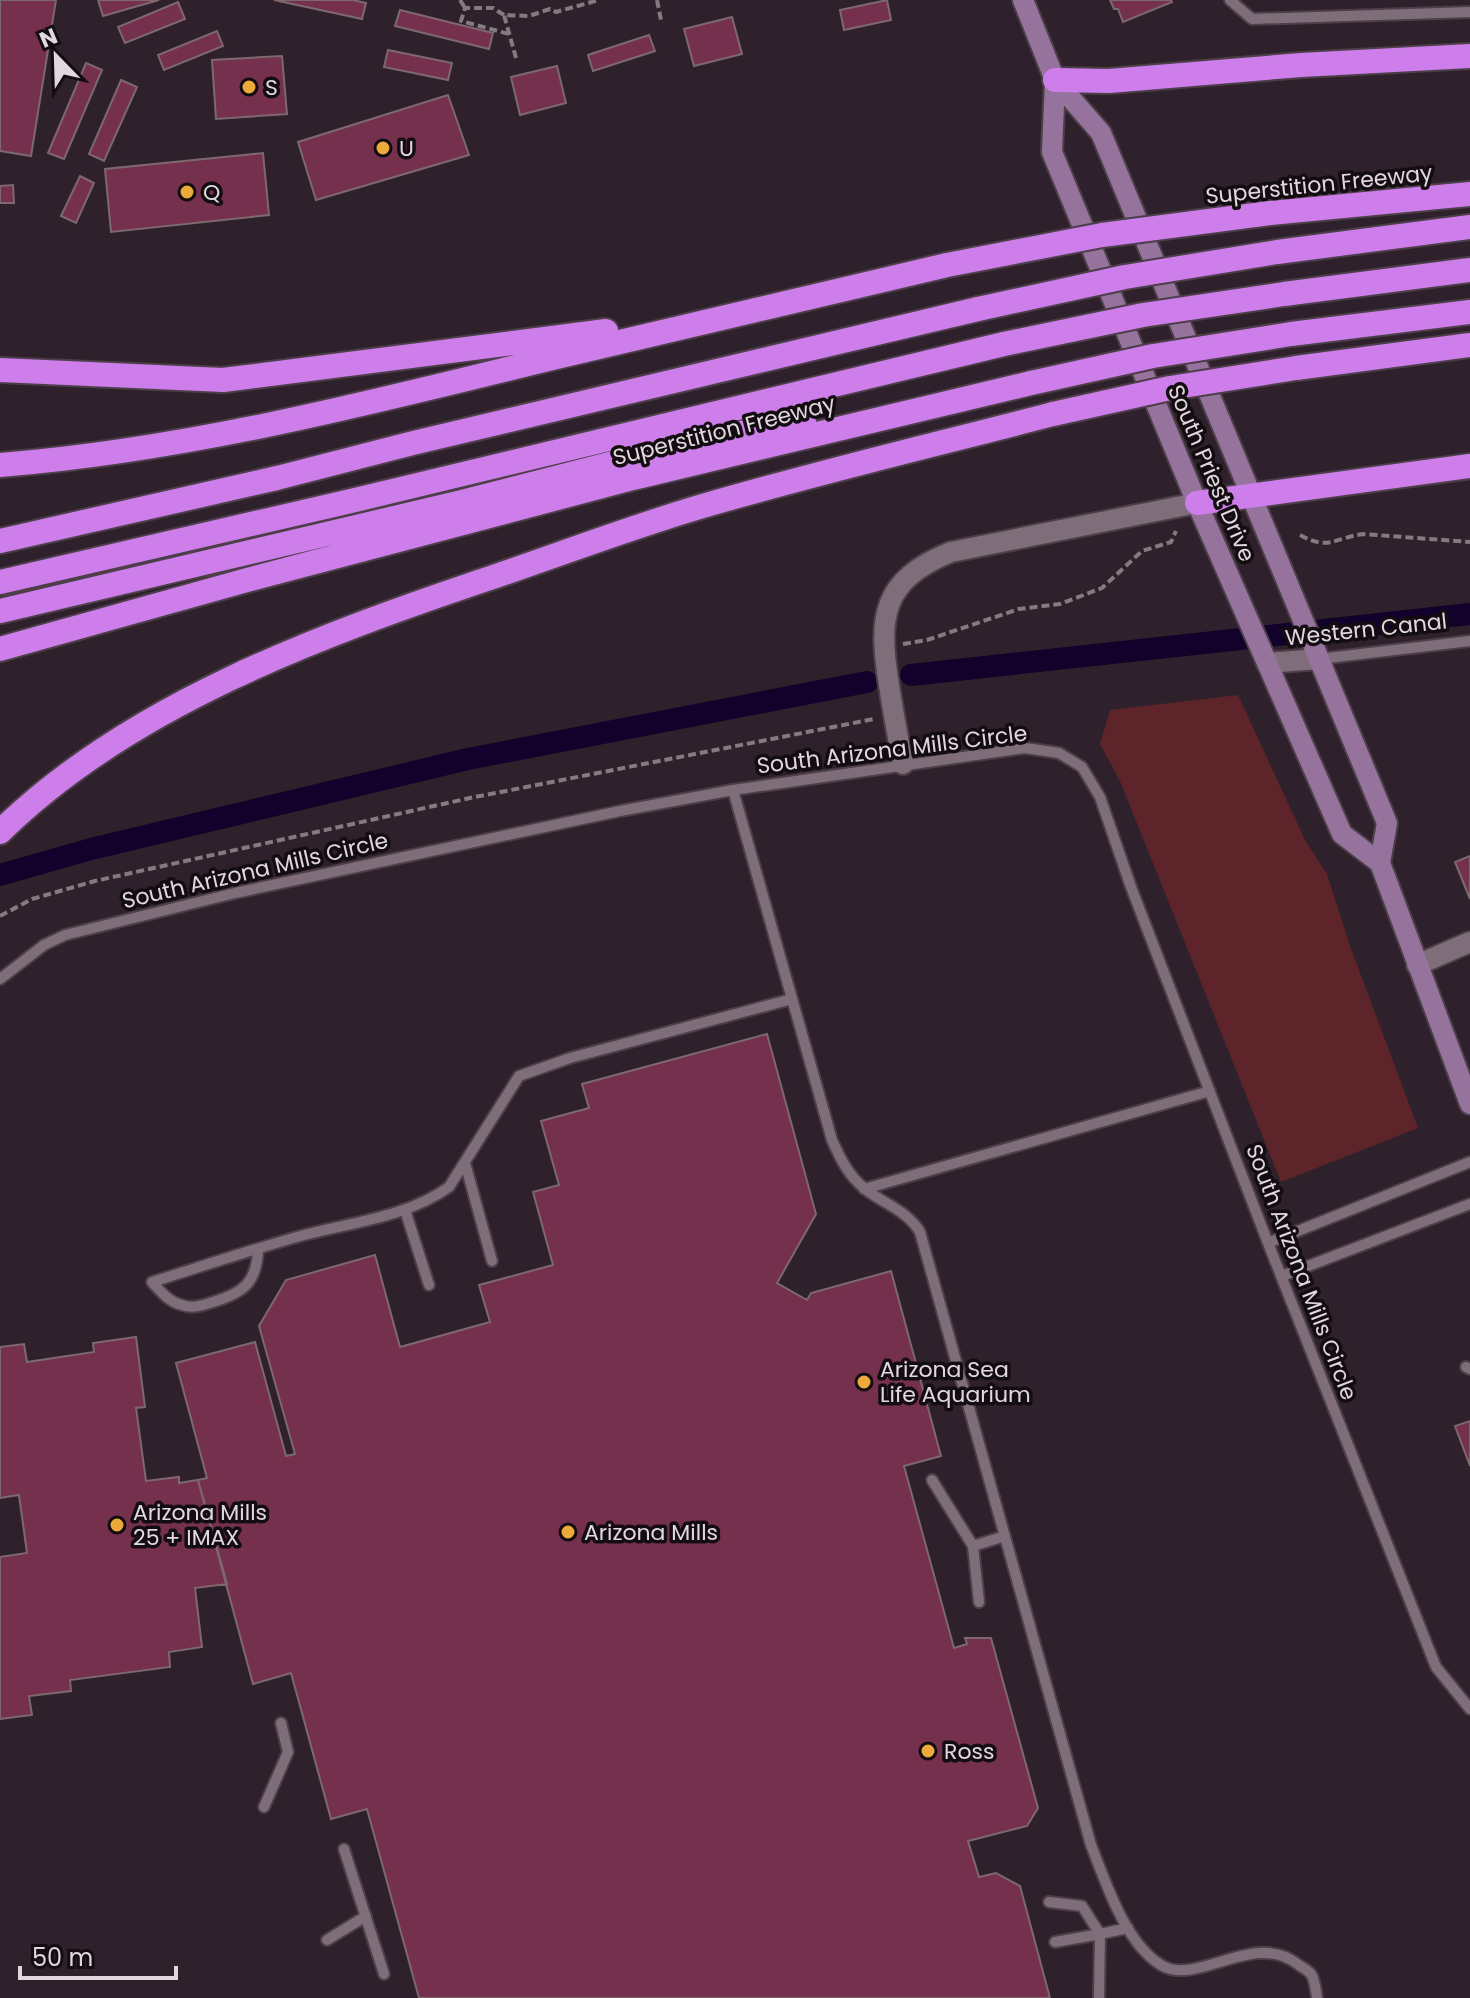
<svg xmlns="http://www.w3.org/2000/svg" width="1470" height="1998" font-family="Poppins,sans-serif">
  <rect width="100%" height="100%" fill="#2f212b"/>
  <path fill="#5d242a" d="M1238,695L1305,840L1327,874L1350,946L1418,1128L1281,1182L1120,781L1100,744L1110,710Z"/>
  <g fill="none" stroke-linecap="round" stroke-linejoin="round">
    <path stroke="#12012a" stroke-width="22" d="M911,675L1470,614
      M0,875L91,849L468,759L867,682"/>
  </g>
  <path fill="#75304d" stroke="#7d686e" stroke-width="2" d="M0,0H56L31,156L0,151Z
    M98,0H159L103,16Z
    M274,0H353L366,3L362,19Z
    M887,0L891,20L844,30L840,10Z
    M1110,0H1171L1172,2L1123,22L1118,9H1114Z
    M178,2L185,19L125,43L118,27Z
    M400,10L493,33L489,49L395,26Z
    M732,17L742,54L694,66L684,29Z
    M217,31L223,46L164,70L158,55Z
    M649,35L655,51L593,71L588,55Z
    M388,50L452,63L448,80L384,67Z
    M282,56L287,114L216,119L212,60Z
    M86,63L102,70L64,159L48,153Z
    M557,66L566,103L520,115L511,77Z
    M121,80L137,87L104,161L89,154Z
    M448,95L469,155L316,200L298,142Z
    M263,153L269,215L111,232L105,169Z
    M80,176L94,183L76,223L61,216Z
    M13,185L14,203H0V186Z
    M1470,856V899L1455,862Z
    M767,1034L816,1214L777,1283L807,1300L811,1293L891,1271L941,1456L904,1466L954,1648L967,1644L965,1638H991L1038,1808L1027,1826L968,1841L979,1877L996,1873L1020,1886L1050,1998H419L367,1809L331,1819L291,1673L253,1684L198,1480L207,1478L176,1363L255,1342L286,1456L295,1454L259,1326L286,1280L375,1255L400,1347L490,1322L479,1285L553,1265L533,1192L559,1185L541,1121L589,1108L582,1084Z
    M136,1337L145,1407L136,1408L146,1481L179,1477V1483L198,1480L227,1584L195,1588L202,1647L169,1652L170,1667L70,1680L71,1691L29,1696L32,1715L0,1719V1557L27,1553L19,1495L0,1498V1347L24,1344L27,1362L94,1352L93,1343Z
    M1470,1421V1466L1455,1426Z"/>
  <g fill="none" stroke-linecap="round" stroke-linejoin="round">
    <g stroke="#4c3f49" stroke-width="14">
      <path id="service" d="M1230,0L1252,19L1470,12
        M1319,659L1470,641
        M733,790L832,1140C840,1158 848,1175 864,1188C883,1204 907,1210 920,1232L1091,1845C1106,1883 1125,1943 1161,1965C1196,1987 1253,1931 1296,1963C1300,1966 1308,1970 1311,1974C1315,1980 1316,1991 1317,1998
        M0,979L44,945L65,935L235,893L620,811L733,790L1025,748L1059,753L1082,767L1100,797L1131,887L1268,1243L1436,1667L1470,1709
        M465,1163L492,1261
        M864,1189L1210,1091
        M405,1210L429,1285
        M1268,1243L1470,1162
        M258,1249C257,1283 243,1293 213,1302C203,1305 193,1309 182,1305C169,1302 160,1291 152,1282C203,1266 253,1249 304,1235C353,1222 407,1217 449,1187L519,1076L570,1058L792,999
        M1282,1276L1470,1204
        M1466,1367L1470,1369
        M932,1480L973,1546L1005,1536
        M973,1546L979,1602
        M264,1807L288,1752L281,1723
        M344,1849L384,1974
        M1049,1902L1082,1906L1100,1934L1055,1942
        M327,1940L366,1916
        M1099,1997L1100,1934L1128,1928"/>
    </g>
    <g stroke="#4c3f49" stroke-width="24">
      <path id="minor" d="M1267,663L1319,659
        M903,764C898,738 893,712 889,685C878,618 881,580 951,552L1197,503
        M1417,965L1470,942"/>
    </g>
    <g stroke="#4c3f49" stroke-width="24">
      <path id="secondary" d="M1023,0L1055,80L1101,133L1387,823L1380,863L1470,1104
        M1055,80L1052,152L1197,503L1342,834L1380,863"/>
    </g>
    <g stroke="#4c3f49" stroke-width="28">
      <path id="motorway" d="M1055,80L1109,81L1301,65L1470,56
        M1270,213L1470,194
        M1277,252L1470,227
        M1284,294L1470,270
        M1291,334L1470,312
        M1296,368L1470,345
        M0,370L223,380L606,331
        M0,465C188,450 369,403 552,358C683,326 815,296 947,265
        M1197,503L1470,466
        M0,541L277,478L413,443L978,309
        M0,582L351,501L1004,344
        M0,611L462,502L706,439L804,422
        M0,649L247,580L633,478L1031,383
        M0,832C129,705 321,635 490,578C558,555 626,529 696,508C814,473 934,445 1053,414"/>
    </g>
    <path stroke="#867a82" stroke-width="4" stroke-dasharray="8 4" stroke-linecap="butt" d="M460,0L465,8
      M657,0L661,20
      M504,15L493,8H465L461,21L509,34
      M516,58L504,15L529,16L550,9L556,12L599,0
      M1300,535C1329,551 1334,538 1363,534L1470,542
      M903,644L927,640L1019,609L1060,604L1102,588L1142,551L1171,542L1176,531
      M0,916L32,899L95,881L470,798L874,719"/>
    <use href="#service" stroke="#7f6e7a" stroke-width="10"/>
    <use href="#minor" stroke="#7f6e7a" stroke-width="20"/>
    <use href="#secondary" stroke="#96739c" stroke-width="20"/>
    <use href="#motorway" stroke="#cd7eea" stroke-width="24"/>
    <g stroke="#4c3f49" stroke-width="28" stroke-linecap="butt">
      <path id="motorway-bridge" d="M947,265L1102,235L1270,213
        M978,309L1125,277L1277,252
        M1004,344L1143,315L1284,294
        M1031,383L1153,356L1291,334
        M1053,414L1170,388L1296,368"/>
    </g>
    <use href="#motorway-bridge" stroke="#cd7eea" stroke-width="24"/>
  </g>
  <g fill="#ebaa39" stroke="#130d11" stroke-width="3">
    <circle cx="249" cy="87" r="8"/>
    <circle cx="383" cy="148" r="8"/>
    <circle cx="187" cy="192" r="8"/>
    <circle cx="864" cy="1382" r="8"/>
    <circle cx="117" cy="1525" r="8"/>
    <circle cx="568" cy="1532" r="8"/>
    <circle cx="928" cy="1751" r="8"/>
  </g>
  <g text-anchor="middle" stroke-width="7" stroke-linejoin="round" paint-order="stroke">
    <g font-size="22" fill="#e1d7de" stroke="#130d11" text-anchor="start">
      <text x="265" y="95">S</text>
      <text x="399" y="156">U</text>
      <text x="203" y="200">Q</text>
      <text x="880" y="1377">Arizona Sea<tspan x="880" dy="25">Life Aquarium</tspan></text>
      <text x="133" y="1520">Arizona Mills<tspan x="133" dy="25">25 + IMAX</tspan></text>
      <text x="584" y="1540">Arizona Mills</text>
      <text x="944" y="1759">Ross</text>
    </g>
    <g font-size="22" fill="#e1d7de" stroke="#130d11">
      <text transform="translate(1319 184) rotate(-6)" y="8">Superstition Freeway</text>
      <text transform="translate(724 430) rotate(-14)" y="8">Superstition Freeway</text>
      <text transform="translate(1212 473) rotate(67)" y="8">South Priest Drive</text>
      <text transform="translate(1366 629) rotate(-6)" y="8">Western Canal</text>
      <text transform="translate(892 749) rotate(-7)" y="8">South Arizona Mills Circle</text>
      <text transform="translate(255 870) rotate(-13)" y="8">South Arizona Mills Circle</text>
      <text transform="translate(1302 1272) rotate(69)" y="8">South Arizona Mills Circle</text>
    </g>
  </g>
  <g transform="translate(56 56) rotate(337)" stroke="#130d11" stroke-width="6" paint-order="stroke">
  <path d="M0-6L14 30L0 20L-14 30Z" fill="#e1d7de"/>
  <text y="-12" font-size="22" font-weight="bold" text-anchor="middle" fill="#e1d7de">N</text>
  </g>
  <path d="M20 1966v12h156v-12" fill="none" stroke="#e1d7de" stroke-width="4"/>
  <text x="32" y="1966" font-size="24" fill="#e1d7de" stroke="#130d11" stroke-width="6" paint-order="stroke">50 m</text>
</svg>
